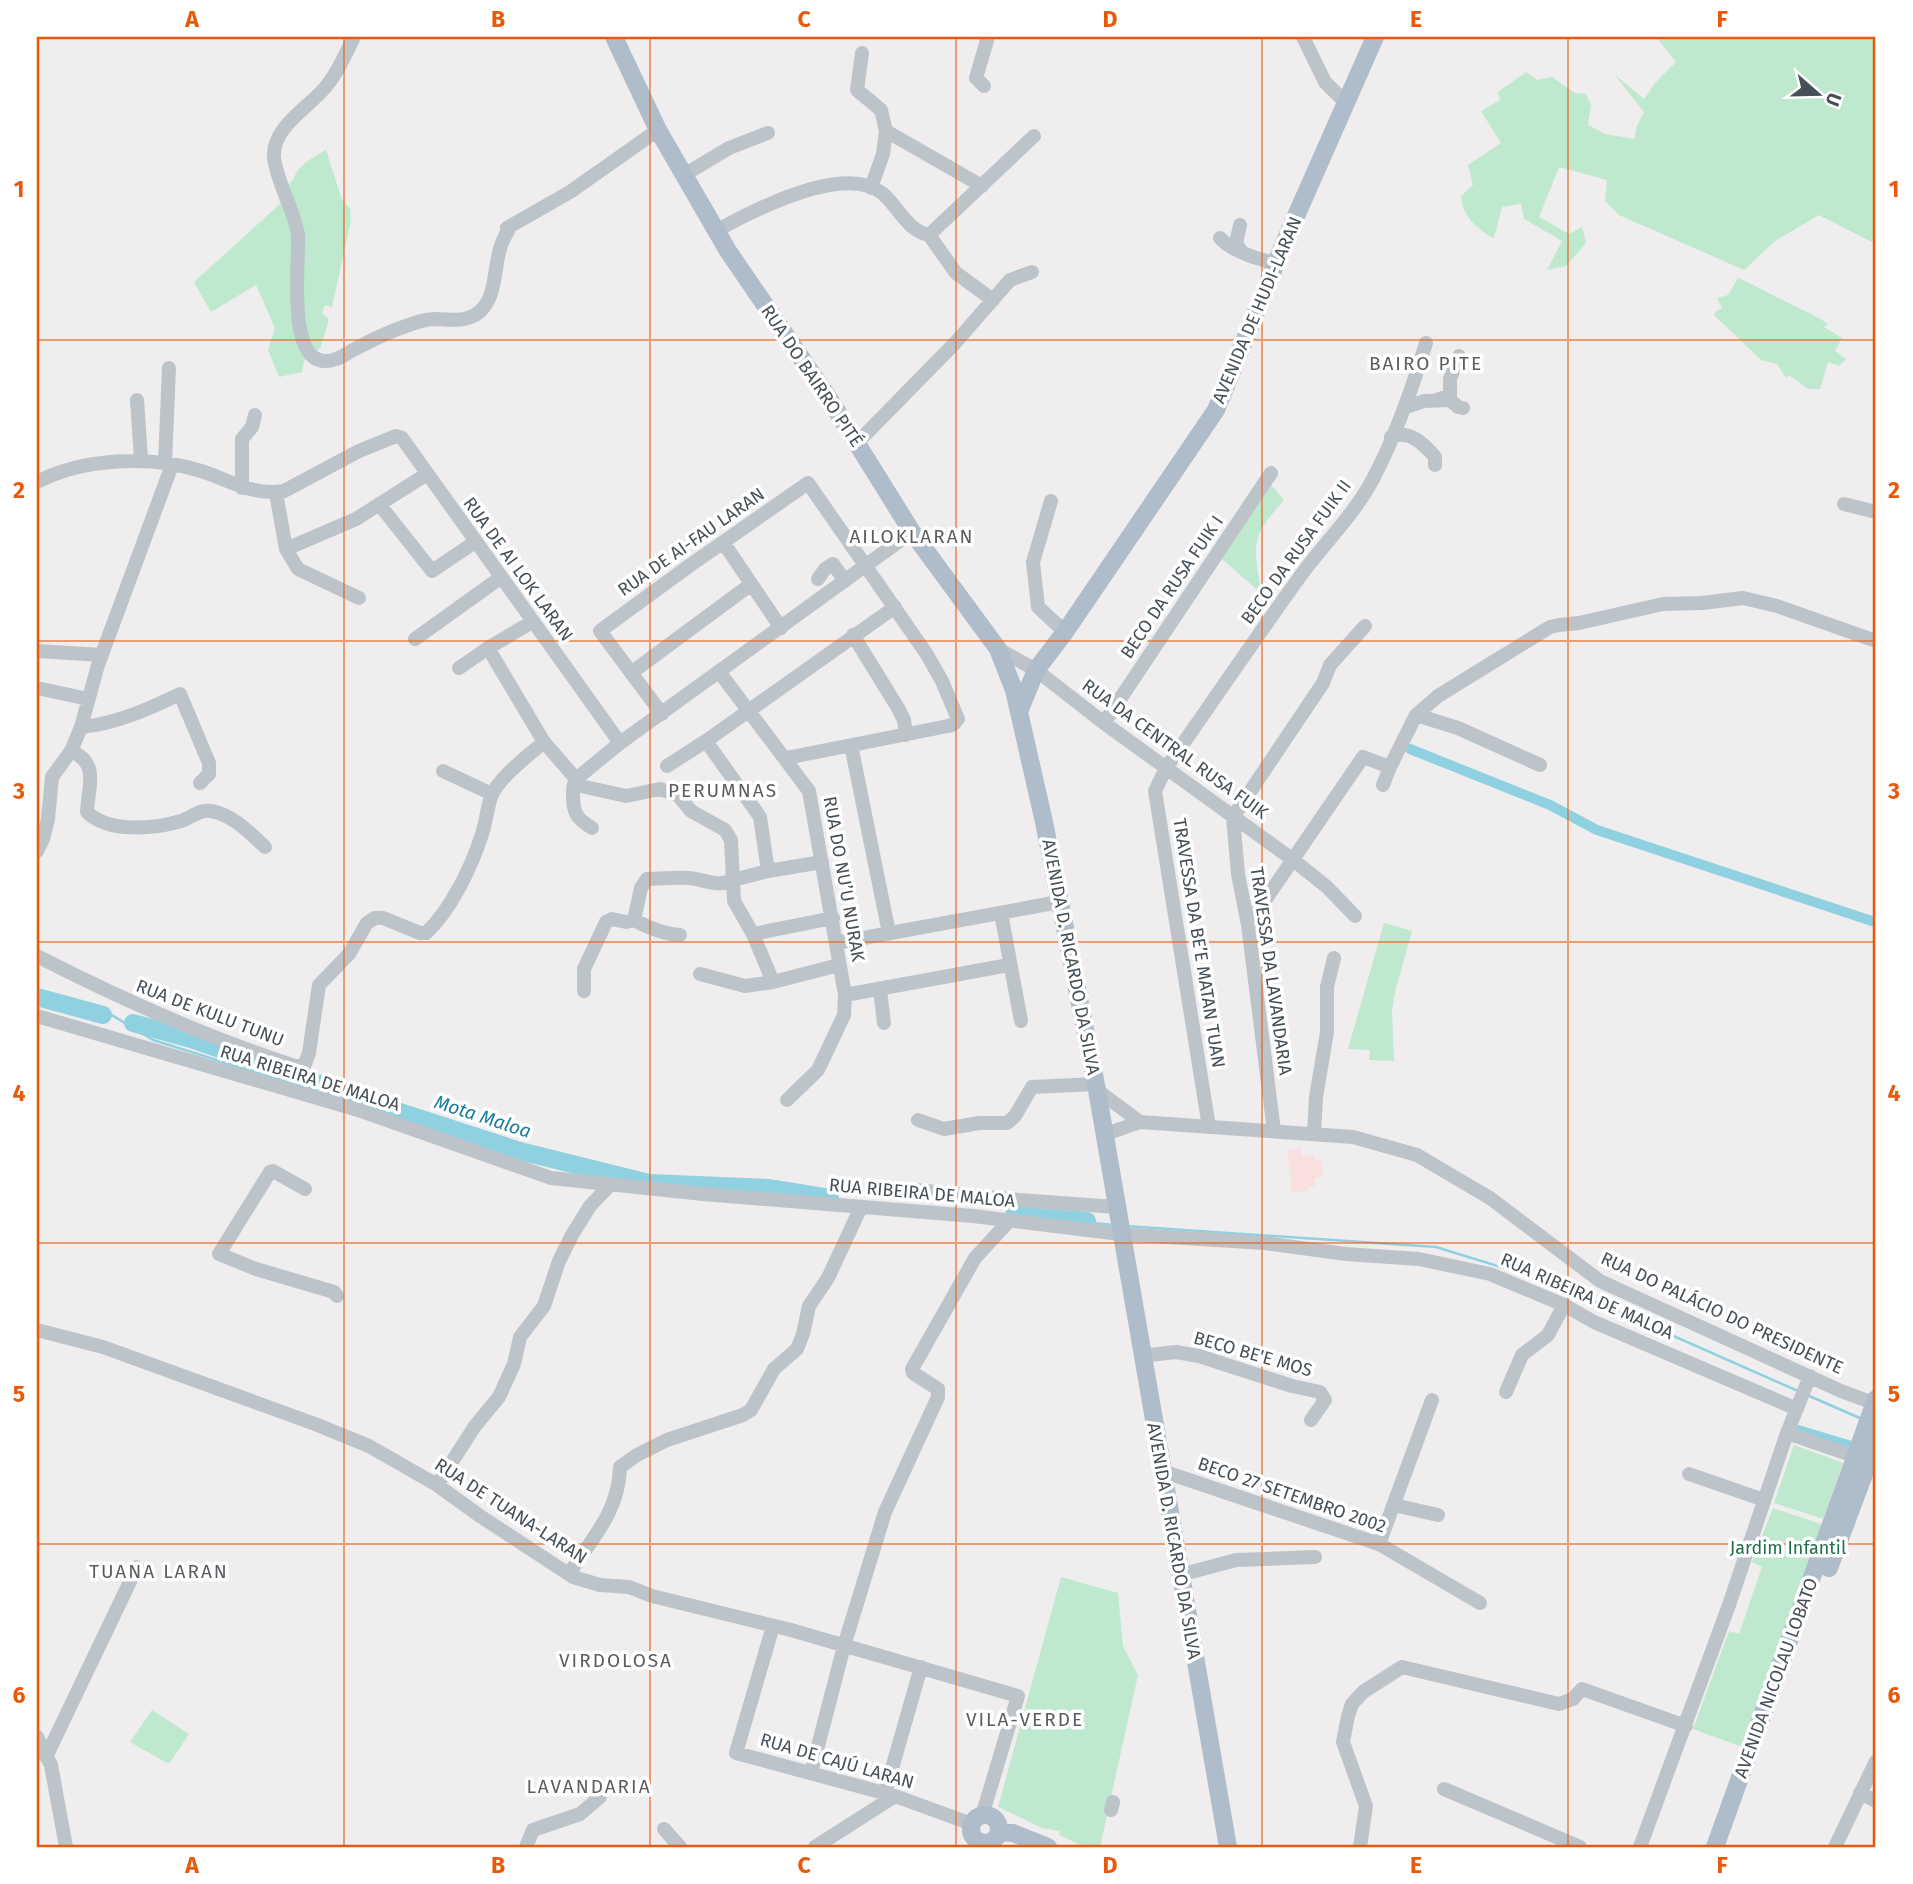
<svg xmlns="http://www.w3.org/2000/svg" width="1913" height="1884" font-family="'Fira Sans',sans-serif">
  <rect width="100%" height="100%" fill="#efeded"/>
  <path fill="#f7e0de" d="M1301,1148L1302,1156L1314,1155L1315,1160H1321L1323,1177L1315,1178V1186L1308,1187V1191L1292,1192L1287,1150Z"/>
  <path fill="#bfe9cf" d="M1656,37H1876V244L1819,215L1775,241L1744,270L1619,215L1605,201L1607,180L1559,167L1539,217L1569,234L1582,227L1586,243L1566,266L1547,270L1562,241L1524,219L1521,204L1502,207L1494,238C1477,230 1462,215 1461,196L1473,185L1468,165L1501,143L1481,111L1500,100L1498,92L1526,72L1537,80L1552,77L1575,93L1586,94L1591,105L1588,125L1605,134L1634,139L1637,126L1644,112L1614,74L1644,99L1655,83L1676,62Z
    M326,150L342,200L350,208L351,220L332,307L325,305L322,314L329,319L321,347L304,361L302,372L279,377L268,350L275,328L256,285L211,312L194,282L281,203L287,186L294,179C297,165 314,157 326,150Z
    M1738,278C1754,284 1767,293 1783,300C1798,308 1814,314 1828,324L1824,327L1842,338L1835,351L1846,359L1839,366L1828,362L1820,389H1808L1789,375L1786,378L1777,364L1761,360L1714,315L1716,311L1722,308L1717,298L1728,295Z
    M1271,485L1284,500C1249,539 1254,544 1261,593L1222,559Z
    M1384,923L1412,931L1395,992L1392,1011L1394,1061L1369,1060L1370,1050L1348,1049Z
    M1794,1445L1843,1463L1823,1519L1774,1503Z
    M1773,1508L1827,1526L1745,1748L1693,1729L1729,1631L1739,1634L1762,1567L1752,1562Z
    M1061,1577L1118,1593L1123,1646L1138,1675L1100,1847H1086L1059,1835L1060,1831L1042,1828L998,1807Z
    M152,1710L189,1734L169,1764L130,1742Z"/>
  <g fill="none" stroke-linecap="round" stroke-linejoin="round">
    <path stroke="#90d1e1" stroke-width="2.5" d="M1875,922H1876
      M82,1003L95,1005L153,1040L300,1086
      M390,1114L587,1175
      M1074,1221L1113,1225
      M1126,1226L1436,1247L1556,1284L1798,1391
      M1807,1395L1862,1419"/>
    <path stroke="#90d1e1" stroke-width="10" d="M1410,749L1550,805L1597,830L1875,922
      M1798,1430L1858,1448"/>
    <path stroke="#90d1e1" stroke-width="18" d="M37,997L103,1015
      M133,1023L191,1039L403,1113L520,1151L649,1183L768,1188L830,1198
      M1014,1215L1087,1221"/>
    <path stroke="#bcc4ca" stroke-width="14" d="M354,37C346,53 339,70 328,84C312,106 272,126 274,157C277,184 294,208 298,235C300,260 283,378 336,359C343,357 349,352 355,349C372,340 390,331 409,325C417,322 426,319 435,319C452,320 472,323 484,307C499,288 492,255 508,231L507,228L570,192L658,130
      M1303,37L1325,82L1345,102
      M862,53L857,90L881,110L886,131L883,154L871,188
      M984,86L976,78L988,37
      M886,131L982,186
      M684,175L729,148L768,133
      M1240,225L1236,243L1241,251
      M716,231C752,211 843,163 882,193C898,206 907,231 929,235L1034,136
      M929,235L956,273L993,300
      M1220,238C1233,252 1257,259 1276,263
      M137,400L141,459
      M1437,400L1450,395V379L1459,356
      M1404,408L1424,401L1450,400L1458,407L1463,408
      M1391,437C1409,429 1424,444 1435,457V465
      M857,443L955,343L1010,280L1032,272
      M165,463L169,368
      M37,482C83,458 151,455 201,471C230,480 252,496 284,491L359,451L396,436L402,438L620,743
      M242,488V439L252,427L255,415
      M276,493L286,549L356,519L427,474
      M1051,501L1033,562L1038,607L1065,632
      M379,504L432,571L475,542
      M1844,504L1876,512
      M723,542L781,628
      M286,549L298,569L359,598
      M818,579L825,569L833,564L845,581
      M532,622L488,648L544,742L576,779L620,743L912,532
      M853,635L898,708L904,720L906,735
      M415,639L500,578
      M998,649L1036,670L1104,723L1292,859L1327,887L1355,916
      M37,651L102,655
      M459,668L488,648
      M631,673L750,585
      M720,673L809,791L845,995L844,1015L818,1070L787,1100
      M37,688L88,699
      M662,714L600,631L689,566L808,483L926,653L942,681L958,719L954,724L948,726L786,758
      M1416,715L1458,728L1540,765
      M1104,723L1271,473
      M81,727C115,724 149,709 180,694L209,763V774L200,783
      M851,745L889,933
      M71,751C100,763 88,787 87,812C108,833 154,829 181,821C191,818 199,809 211,811C233,815 249,832 265,847
      M667,766L706,741
      M443,771L492,794
      M576,779L581,786L626,796L660,789L678,795L691,811L725,830L731,840L733,880C715,888 706,879 688,878C675,877 661,879 647,879L641,888L634,920C649,928 663,934 680,935
      M576,779C573,785 573,789 573,796C573,813 577,819 592,828
      M1383,785L1390,767
      M37,851L43,839L48,819L52,777L71,751L81,727L98,665L172,465
      M822,862L768,871L760,817L706,741L895,607
      M768,871L733,880L734,901L753,934L773,982L839,965
      M1001,913L1021,1021
      M1248,925L1363,757L1390,767L1416,715L1438,696L1550,627L1559,625L1579,623L1663,604L1702,603L1743,598L1777,606L1876,641
      M753,934L833,918
      M836,943L1059,902
      M37,956C121,999 205,1037 295,1066L305,1064L309,1053L319,985L349,954L367,923L375,918H383L420,933H426C451,910 472,866 482,834C486,822 487,809 491,797C498,778 529,755 544,742
      M700,974L745,986L773,982
      M880,989L884,1023
      M584,991V969L606,922L612,919L626,922L634,920
      M845,995L1009,965
      M37,1016L358,1110L551,1178L703,1194L973,1216L1120,1234L1264,1243L1346,1254L1419,1259L1490,1274L1564,1305L1594,1322L1797,1409
      M1097,1090L1140,1122L1353,1137L1417,1155L1490,1198L1600,1281L1841,1391L1876,1404
      M918,1120L944,1129L979,1123H1007L1015,1116L1032,1087L1095,1084
      M1209,1127L1155,791L1166,768C1211,704 1255,639 1301,575C1325,542 1355,514 1374,477C1396,435 1412,389 1426,343
      M1274,1131L1248,925L1238,874L1233,817L1323,683L1330,665L1365,626
      M1314,1134L1316,1097L1327,1032V987L1334,958
      M1103,1135L1140,1122
      M305,1189L273,1171L270,1172L219,1254L256,1269L334,1292L337,1296
      M906,1189L1019,1200L1116,1207
      M37,1330L103,1347L315,1424L369,1446L437,1485L480,1516L573,1577L600,1585L629,1587L652,1596L791,1630L1018,1696L982,1816
      M1141,1356L1176,1352L1199,1356L1292,1386L1320,1392L1325,1400L1311,1420
      M1506,1392L1522,1355L1548,1335L1564,1305
      M1787,1433L1865,1460
      M1162,1471L1379,1544L1480,1603
      M1689,1474L1764,1500
      M437,1485L475,1426L499,1397L514,1364L520,1337L544,1306L559,1261L572,1235L590,1206L610,1185
      M1394,1505L1438,1515
      M1379,1544L1432,1400
      M569,1574C592,1538 619,1512 620,1467L637,1455L667,1440L743,1415L751,1410L774,1369L797,1349L803,1334L809,1306L828,1278L861,1207
      M1180,1575L1236,1560L1315,1557
      M773,1626L736,1753L895,1796L972,1824
      M37,1737L51,1765L66,1847
      M46,1757L137,1567
      M811,1773L844,1646L885,1512L938,1397V1389L913,1373L912,1369L975,1258L1010,1220
      M1444,1789L1580,1847
      M885,1793L921,1667
      M1860,1793L1876,1801
      M1111,1810L1113,1802
      M664,1829L680,1847
      M526,1847L533,1830L580,1814L600,1797
      M815,1847L895,1796
      M1360,1847L1366,1806L1343,1742L1348,1716L1352,1704L1363,1692L1402,1667L1559,1704L1573,1699L1582,1689L1686,1726
      M1640,1847L1729,1605L1787,1433L1810,1376
      M1835,1847L1876,1761"/>
    <path stroke="#afbcc9" stroke-width="18" d="M614,37L658,130L728,251L828,397L912,532L998,649L1014,690L1044,822L1097,1090L1228,1847
      M1020,709L1036,670L1065,632L1216,410L1285,241L1375,37
      M1829,1568L1876,1442
      M971 1829a14 14 0 1 1 28 0a14 14 0 1 1-28 0Z
      M999,1832L1013,1833L1048,1847
      M1715,1847L1876,1399"/>
  </g>
  <path fill="none" stroke="#e8590c" stroke-width="2" stroke-opacity="0.55" d="M344,37V1847M650,37V1847M956,37V1847M1262,37V1847M1568,37V1847M37,340H1876M37,641H1876M37,942H1876M37,1243H1876M37,1544H1876"/>
  <g text-anchor="middle" stroke-width="7" stroke-linejoin="round" paint-order="stroke">
    <g font-size="18" fill="#475058" stroke="#fff">
      <text transform="translate(1257 310) rotate(-67)" y="6">AVENIDA DE HUDI-LARAN</text>
      <text transform="translate(812 376) rotate(56)" y="6">RUA DO BAIRRO PITÉ</text>
      <text transform="translate(691 542) rotate(-35)" y="6">RUA DE AI-FAU LARAN</text>
      <text transform="translate(1296 552) rotate(-54)" y="6">BECO DA RUSA FUIK II</text>
      <text transform="translate(518 569) rotate(54)" y="6">RUA DE AI LOK LARAN</text>
      <text transform="translate(1172 587) rotate(-56)" y="6">BECO DA RUSA FUIK I</text>
      <text transform="translate(1175 749) rotate(36)" y="6">RUA DA CENTRAL RUSA FUIK</text>
      <text transform="translate(844 879) rotate(80)" y="6">RUA DO NU’U NURAK</text>
      <text transform="translate(1199 943) rotate(81)" y="6">TRAVESSA DA BE’E MATAN TUAN</text>
      <text transform="translate(1071 957) rotate(79)" y="6">AVENIDA D. RICARDO DA SILVA</text>
      <text transform="translate(1271 971) rotate(82)" y="6">TRAVESSA DA LAVANDARIA</text>
      <text transform="translate(210 1013) rotate(21)" y="6">RUA DE KULU TUNU</text>
      <text transform="translate(310 1078) rotate(17)" y="6">RUA RIBEIRA DE MALOA</text>
      <text transform="translate(922 1193) rotate(5)" y="6">RUA RIBEIRA DE MALOA</text>
      <text transform="translate(1587 1296) rotate(24)" y="6">RUA RIBEIRA DE MALOA</text>
      <text transform="translate(1722 1313) rotate(25)" y="6">RUA DO PALÁCIO DO PRESIDENTE</text>
      <text transform="translate(1253 1354) rotate(16)" y="6">BECO BE'E MOS</text>
      <text transform="translate(1292 1495) rotate(19)" y="6">BECO 27 SETEMBRO 2002</text>
      <text transform="translate(511 1511) rotate(33)" y="6">RUA DE TUANA-LARAN</text>
      <text transform="translate(1174 1541) rotate(80)" y="6">AVENIDA D. RICARDO DA SILVA</text>
      <text transform="translate(1776 1678) rotate(-70)" y="6">AVENIDA NICOLAU LOBATO</text>
      <text transform="translate(837 1761) rotate(16)" y="6">RUA DE CAJÚ LARAN</text>
    </g>
    <g font-size="18" fill="#207148" stroke="#fff">
      <text x="1788" y="1554">Jardim Infantil</text>
    </g>
    <g font-size="19" letter-spacing="2" fill="#5a5d61" stroke="#fff">
      <text x="1426" y="370">BAIRO PITE</text>
      <text x="912" y="543">AILOKLARAN</text>
      <text x="723" y="797">PERUMNAS</text>
      <text x="159" y="1578">TUANA LARAN</text>
      <text x="616" y="1667">VIRDOLOSA</text>
      <text x="1025" y="1726">VILA-VERDE</text>
      <text x="589" y="1793">LAVANDARIA</text>
    </g>
    <g font-size="19" font-style="italic" fill="#1b7e97" stroke="#fff">
      <text transform="translate(483 1116) rotate(18)" y="7">Mota Maloa</text>
    </g>
  </g>
  <rect width="1913" height="1884" fill="none" stroke="#ffffff" stroke-width="77"/>
  <g transform="translate(1818 94) rotate(110)" stroke="#ffffff" stroke-width="5" paint-order="stroke">
  <path d="M0-5L12 26L0 18L-12 26Z" fill="#475058"/>
  <text y="-10" font-size="19" font-weight="bold" text-anchor="middle" fill="#475058">U</text>
  </g>
  <rect x="38" y="38" width="1836" height="1808" fill="none" stroke="#e8590c" stroke-width="2.5"/>
  <g font-size="23" text-anchor="middle" font-weight="bold" fill="#e8590c">
    <text x="192" y="27">A</text>
    <text x="498" y="27">B</text>
    <text x="804" y="27">C</text>
    <text x="1110" y="27">D</text>
    <text x="1416" y="27">E</text>
    <text x="1722" y="27">F</text>
    <text x="19" y="197">1</text>
    <text x="1894" y="197">1</text>
    <text x="19" y="498">2</text>
    <text x="1894" y="498">2</text>
    <text x="19" y="799">3</text>
    <text x="1894" y="799">3</text>
    <text x="19" y="1101">4</text>
    <text x="1894" y="1101">4</text>
    <text x="19" y="1402">5</text>
    <text x="1894" y="1402">5</text>
    <text x="19" y="1703">6</text>
    <text x="1894" y="1703">6</text>
    <text x="192" y="1873">A</text>
    <text x="498" y="1873">B</text>
    <text x="804" y="1873">C</text>
    <text x="1110" y="1873">D</text>
    <text x="1416" y="1873">E</text>
    <text x="1722" y="1873">F</text>
  </g>
</svg>
